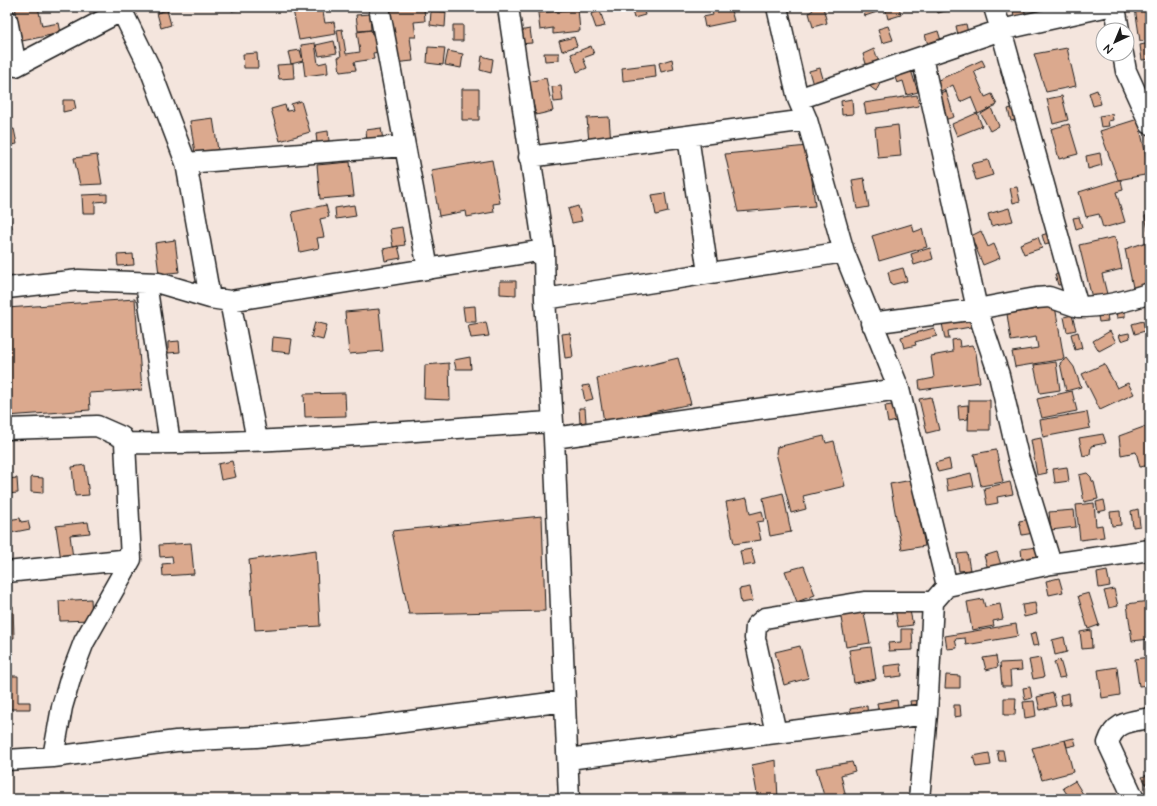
<svg xmlns="http://www.w3.org/2000/svg" width="1157" height="806" font-family="'Architects Daughter',sans-serif">
  <rect width="100%" height="100%" fill="#f4e5dd"/>
  <filter id="ink" filterUnits="userSpaceOnUse"><feTurbulence type="fractalNoise" baseFrequency=".025" numOctaves="2"/><feDisplacementMap in="SourceGraphic" scale="8" xChannelSelector="R" yChannelSelector="G"/><feConvolveMatrix kernelMatrix="1 2 1 2 8 2 1 2 1" color-interpolation-filters="sRGB"/></filter>
  <g filter="url(#ink)">
    <path fill="#dba98e" stroke="#1c1c1c" d="M15,7H38L42,26L59,23L61,33L22,41Z
      M231,7H244L245,8L232,11Z
      M307,7H322L325,23L334,22L336,34L299,40L293,10Z
      M388,7H424L425,21L414,22L416,37H410L413,61L393,63Z
      M588,7H601V8L589,10Z
      M631,7H643L645,15L634,18Z
      M646,7H657L647,10Z
      M730,7L734,21L705,27L703,17L713,15L712,11Z
      M813,7H823L827,23L813,27L809,13L813,10Z
      M863,7H875L877,12L865,16Z
      M885,7H899L901,15L888,19Z
      M936,7H948L949,10L938,13Z
      M1012,7H1024L1026,17L1015,20Z
      M1148,7L1150,40L1140,41L1135,8Z
      M578,9L580,31L553,34V28L540,30L538,13Z
      M167,10L171,25L161,28L157,13Z
      M431,11L446,12L445,27L430,25Z
      M600,11L605,26L596,28L591,14Z
      M370,14L371,30L358,31L356,15Z
      M966,24L969,37L959,39L956,26Z
      M453,25H463V41H453Z
      M888,26L893,40L882,43L878,29Z
      M342,29L346,54L360,52L357,32L371,30L372,34L376,33L379,52L373,53L374,59L354,62L356,70L340,72L338,57H341L337,30Z
      M530,29L532,43L520,44L519,31Z
      M938,31L942,44L929,48L925,35Z
      M574,37L577,46L562,51L559,41Z
      M334,41L337,53L319,56L316,45Z
      M315,43L318,64L327,62L328,73L305,76L301,45Z
      M1150,43V59L1142,60L1140,45Z
      M591,46L594,54L583,58L587,68L577,72L571,54Z
      M428,47L445,48L443,65L427,63Z
      M1067,48L1076,86L1046,92L1034,54Z
      M874,49L879,62L867,67L863,54Z
      M300,50L303,61L291,64L288,52Z
      M448,51L463,54L461,68L445,65Z
      M257,53L258,68H244L243,54Z
      M544,53H559V60L545,61Z
      M482,56L493,59L491,73L480,70Z
      M672,59L674,69L661,72L659,63Z
      M982,60L985,66L974,71L985,97L992,94L997,105L978,114L971,97L960,102L953,85L939,92L934,82Z
      M293,64L294,78L279,79L277,65Z
      M655,64L656,77L623,81L622,68Z
      M1009,66L1013,82L1004,84L1000,69Z
      M910,67L918,92L907,95L903,81L897,83L893,72Z
      M820,68L824,82L813,85L809,71Z
      M886,76L887,80L881,82L876,91L864,82Z
      M546,78L553,111L536,115L528,82Z
      M561,86L563,101L554,102L552,87Z
      M462,89H479V120H462Z
      M1097,90L1101,104L1093,106L1089,93Z
      M946,91L954,117L944,120L936,94Z
      M917,95L919,106L866,114L864,103Z
      M1062,96L1068,120L1053,124L1047,99Z
      M852,99L853,114L842,115L841,101Z
      M63,100H74L76,109L63,112Z
      M301,101L310,132L280,141L271,109L285,105L287,111L293,110L291,104Z
      M1019,106L1022,118L1011,121L1008,109Z
      M991,108L999,126L990,131L981,114Z
      M977,113L982,126L957,136L952,124Z
      M1112,114L1113,120L1108,121L1109,126L1101,127L1099,116Z
      M609,117L611,142L589,143L587,118Z
      M213,118L218,150L195,153L190,121Z
      M1138,119L1150,174L1118,180L1100,131Z
      M1069,124L1078,154L1059,159L1051,129Z
      M898,125L901,156L878,158L875,128Z
      M381,128L383,140L367,143L366,130Z
      M14,129L17,144L7,146V130Z
      M328,131L329,141L317,143L316,133Z
      M808,146L815,206L738,212L725,154Z
      M1100,153L1102,165L1088,169L1086,156Z
      M97,155L102,184L80,185L74,158Z
      M492,160L500,203L493,204L494,212L467,217L466,211L439,216L431,170Z
      M988,160L993,175L976,180L971,164Z
      M350,162L354,196L320,199L317,165Z
      M864,178L869,207L857,209L852,180Z
      M1118,180H1121L1123,190L1116,192L1125,222L1103,228L1099,214L1086,217L1079,192Z
      M1017,187L1020,201L1013,203L1010,188Z
      M665,193L668,212L656,215L652,195Z
      M107,194V201L95,202V213H83L82,195Z
      M326,205L329,217L320,219L324,237L317,238L319,248L300,252L292,212Z
      M354,205L356,216L336,219L335,208Z
      M578,206L582,221L572,223L568,209Z
      M7,208H8L12,228L7,229Z
      M1009,208L1013,221L991,226L988,214Z
      M1150,215V230H1148L1145,216Z
      M1079,217L1082,227L1076,229L1073,218Z
      M912,224L914,232L922,229L927,247L879,261L872,236Z
      M402,227L405,245L393,247L390,229Z
      M981,231L988,247L994,244L1000,258L983,265L971,236Z
      M1052,232L1055,242L1045,245L1042,235Z
      M1038,237L1042,248L1024,254L1020,244Z
      M1115,237L1122,269L1102,274L1107,294L1092,298L1079,245Z
      M175,240L179,272L159,274L155,243Z
      M1150,241V286L1134,292L1125,249Z
      M398,246L401,258L385,261L383,249Z
      M930,248L933,259L914,265L911,254Z
      M133,254L134,265L118,266L117,255Z
      M903,268L907,281L891,285L888,272Z
      M1064,272L1067,284L1058,285L1055,274Z
      M500,281H516V295L500,294Z
      M135,299L142,390L89,393L90,410L7,416V308Z
      M475,306L476,322H465L463,307Z
      M1055,306L1064,359L1015,367L1012,352L1038,348L1036,337L1011,341L1007,314Z
      M1106,308L1108,321L1099,322L1097,310Z
      M379,309L383,351L349,354L345,312Z
      M1125,310V317L1117,318L1116,311Z
      M1072,315L1076,330L1067,332L1064,317Z
      M974,317L976,326L948,331L949,339H945L942,323Z
      M1143,321L1145,331L1135,334L1132,324Z
      M315,322L327,325L323,340L311,337Z
      M486,322L489,336L471,338L468,325Z
      M934,328L937,336L915,342L916,345L904,348L901,337Z
      M1110,331L1116,342L1099,351L1093,341Z
      M1078,332L1082,348L1075,350L1071,334Z
      M570,333L573,357L565,358L562,334Z
      M1129,333L1130,338L1121,341L1119,335Z
      M273,337L292,339L290,353L272,351Z
      M959,339L960,347L972,345L976,353L980,382L920,390L919,381L934,378L931,356L953,352L952,340Z
      M179,341L180,352L168,353V342Z
      M470,357L471,369H456L454,360Z
      M678,358L691,404L604,422L597,378Z
      M1067,358L1074,367L1081,387L1066,391L1060,363Z
      M1056,362L1060,390L1040,393L1034,365Z
      M449,363L450,400L424,399L425,365Z
      M1104,364L1117,388L1128,383L1134,394L1100,410L1082,374Z
      M589,385L593,399L585,401L582,386Z
      M1072,391L1077,411L1042,418L1037,399Z
      M345,393L346,416L305,417L304,394Z
      M931,397L939,430L927,433L919,399Z
      M969,400H990V430H968Z
      M899,404L901,420L888,423L885,406Z
      M968,405V419L959,420L958,406Z
      M579,408H585L586,422L580,423Z
      M1087,412L1090,428L1043,437L1040,420Z
      M1149,425L1150,465L1140,467L1136,452L1121,455L1119,436Z
      M1103,434L1106,443L1091,446L1090,454L1083,456L1079,438Z
      M824,436L826,443L834,441L845,486L803,496L806,509L791,513L776,453L777,447Z
      M1041,438L1047,473L1037,475L1031,440Z
      M996,450L1003,482L981,486L974,454Z
      M949,459L951,469L938,472L935,463Z
      M232,461L236,477L221,480L218,464Z
      M85,465L89,495L75,496L72,467Z
      M1067,467L1069,481L1055,483L1053,469Z
      M971,473L974,486L948,491L946,479Z
      M1087,473L1091,477L1092,481L1094,482L1098,499L1084,502L1079,475Z
      M31,477L43,478V493L31,492Z
      M17,478L18,493L7,494V479Z
      M912,480L925,546L902,550L890,484Z
      M1010,482L1013,494L997,497L998,503L987,505L984,488Z
      M783,493L791,532L770,536L763,498Z
      M747,498L750,514L762,511L764,521L757,522L761,540L734,544L726,502Z
      M1104,500L1106,510L1098,512L1096,502Z
      M1094,503L1096,526L1102,525L1104,537L1080,540L1076,505Z
      M1138,509L1140,526L1133,527L1131,511Z
      M1074,510L1076,527L1051,530L1049,512Z
      M1120,511L1121,525L1112,526L1110,512Z
      M542,516L545,611L409,614L392,531Z
      M20,518L21,522L28,521L30,529L10,533L8,520Z
      M1031,519L1034,533L1022,535L1019,521Z
      M88,522L90,533L70,535L73,558L61,560L56,526Z
      M191,543L194,574L163,576L162,564L173,563L172,556L160,557L159,545Z
      M1038,547L1039,558L1022,559L1021,549Z
      M751,549L755,564L743,566L740,551Z
      M316,550L320,626L255,630L249,560Z
      M997,552L1001,565L988,569L984,556Z
      M967,553L970,570L959,571L957,554Z
      M804,566L815,595L797,602L785,571Z
      M1107,571L1110,586L1099,588L1097,573Z
      M1059,578L1063,592L1049,595L1046,581Z
      M750,587L753,601L741,603L739,589Z
      M1114,589L1118,606L1109,608L1104,591Z
      M1089,593L1099,625L1088,629L1078,596Z
      M91,599L92,620L60,621L59,601Z
      M983,599L985,607L1000,604L1003,619L993,621L994,626L972,630L967,602Z
      M1149,601L1150,639L1132,641L1127,604Z
      M1035,603L1037,614L1024,617L1022,605Z
      M7,606H13L14,638H7Z
      M909,606L913,625L898,627L895,608Z
      M863,608L870,643L846,647L840,612Z
      M1016,624L1018,636L966,645L965,638L955,639L957,648L947,649L945,636Z
      M901,629H912L913,650L889,651L888,643L901,642Z
      M1091,630L1092,648L1082,649L1080,632Z
      M1036,632L1039,645L1033,646L1030,634Z
      M1064,637L1067,652L1055,655L1052,640Z
      M800,646L808,678L784,685L775,652Z
      M871,647L876,679L854,683L849,650Z
      M996,656L998,667L986,670L983,658Z
      M1150,657V685L1139,686L1135,659Z
      M1040,658L1044,677L1033,679L1029,660Z
      M1060,660L1065,677L1059,678L1054,662Z
      M1021,662L1022,670L1010,671L1011,686H1002L1000,663Z
      M901,664L902,676L885,678L884,666Z
      M1117,667L1120,695L1102,698L1098,670Z
      M946,675L960,676V688H945Z
      M10,676H18V702H30V709H10Z
      M1030,687L1032,698L1025,700L1023,688Z
      M1053,693L1056,706L1040,710L1037,697Z
      M1069,693L1070,704L1062,705L1060,695Z
      M1004,698H1016L1015,715H1004Z
      M897,700L899,712L879,715L877,703Z
      M923,700L912,713L910,701Z
      M1034,701L1036,716L1025,718L1023,702Z
      M954,705H960L961,716L954,717Z
      M867,706L868,719L852,721L850,709Z
      M1074,738L1076,745L1067,747L1065,740Z
      M1065,740L1073,772L1042,780L1032,748Z
      M997,750H1003L1005,761H999Z
      M989,753L991,765L976,767L973,756Z
      M776,760L778,799H758L752,765Z
      M852,762L855,771L841,775L846,798L825,799L816,768Z
      M1150,774V791L1142,777Z
      M1075,781L1086,799H1070L1063,788Z"/>
    <g fill="none" stroke-linecap="round" stroke-linejoin="round">
      <g stroke="#1c1c1c" stroke-width="23">
        <path id="minor" d="M120,7L149,66L186,163L210,298
          M379,7L428,269
          M508,7L544,250L545,299L554,438L569,799
          M777,7L798,99L807,120L844,252L899,389L947,586L933,602L927,714L919,799
          M994,7L1001,30L1104,7
          M1115,7L1119,30
          M7,20L16,66L121,11
          M1123,54L1126,71L1150,124
          M922,57L977,309L999,375L1018,457L1051,564
          M798,99L1001,30L1078,307C1102,307 1128,301 1150,293
          M688,136L708,273
          M529,157L807,120
          M186,163L404,146
          M146,283L170,443
          M7,288L79,280L159,283L210,298L230,301L544,250
          M545,299L844,252
          M230,301L257,440
          M871,323L977,309L1036,298L1049,297L1078,307
          M7,429L97,426L122,437L125,443
          M554,438L899,389
          M7,572L131,559
          M947,586L1051,564L1150,550
          M776,733L755,638L756,626L765,618L864,602H933
          M53,757L62,707L71,676L84,642L131,559L125,443C268,445 411,430 553,422
          M568,759L927,714
          M7,760L53,757L176,741L256,737L365,727L565,701
          M1134,799L1108,743C1115,721 1130,722 1150,718"/>
      </g>
      <use href="#minor" stroke="#fff" stroke-width="20"/>
    </g>
  </g>
  <rect width="1157" height="806" fill="none" stroke="#fff" stroke-width="24"/>
  <rect x="12" y="12" width="1133" height="782" fill="none" stroke="#1c1c1c" stroke-width="1.5" filter="url(#ink)"/>
  <g transform="translate(1115 42) rotate(224)"><circle r="19" fill="#ffffff" stroke="#a4a4a4"/>
  <path d="M0-3L7 15L0 10L-7 15Z" fill="#1c1c1c"/>
  <text y="-6" font-size="11" font-weight="bold" text-anchor="middle" fill="#1c1c1c">N</text>
  </g>
</svg>
